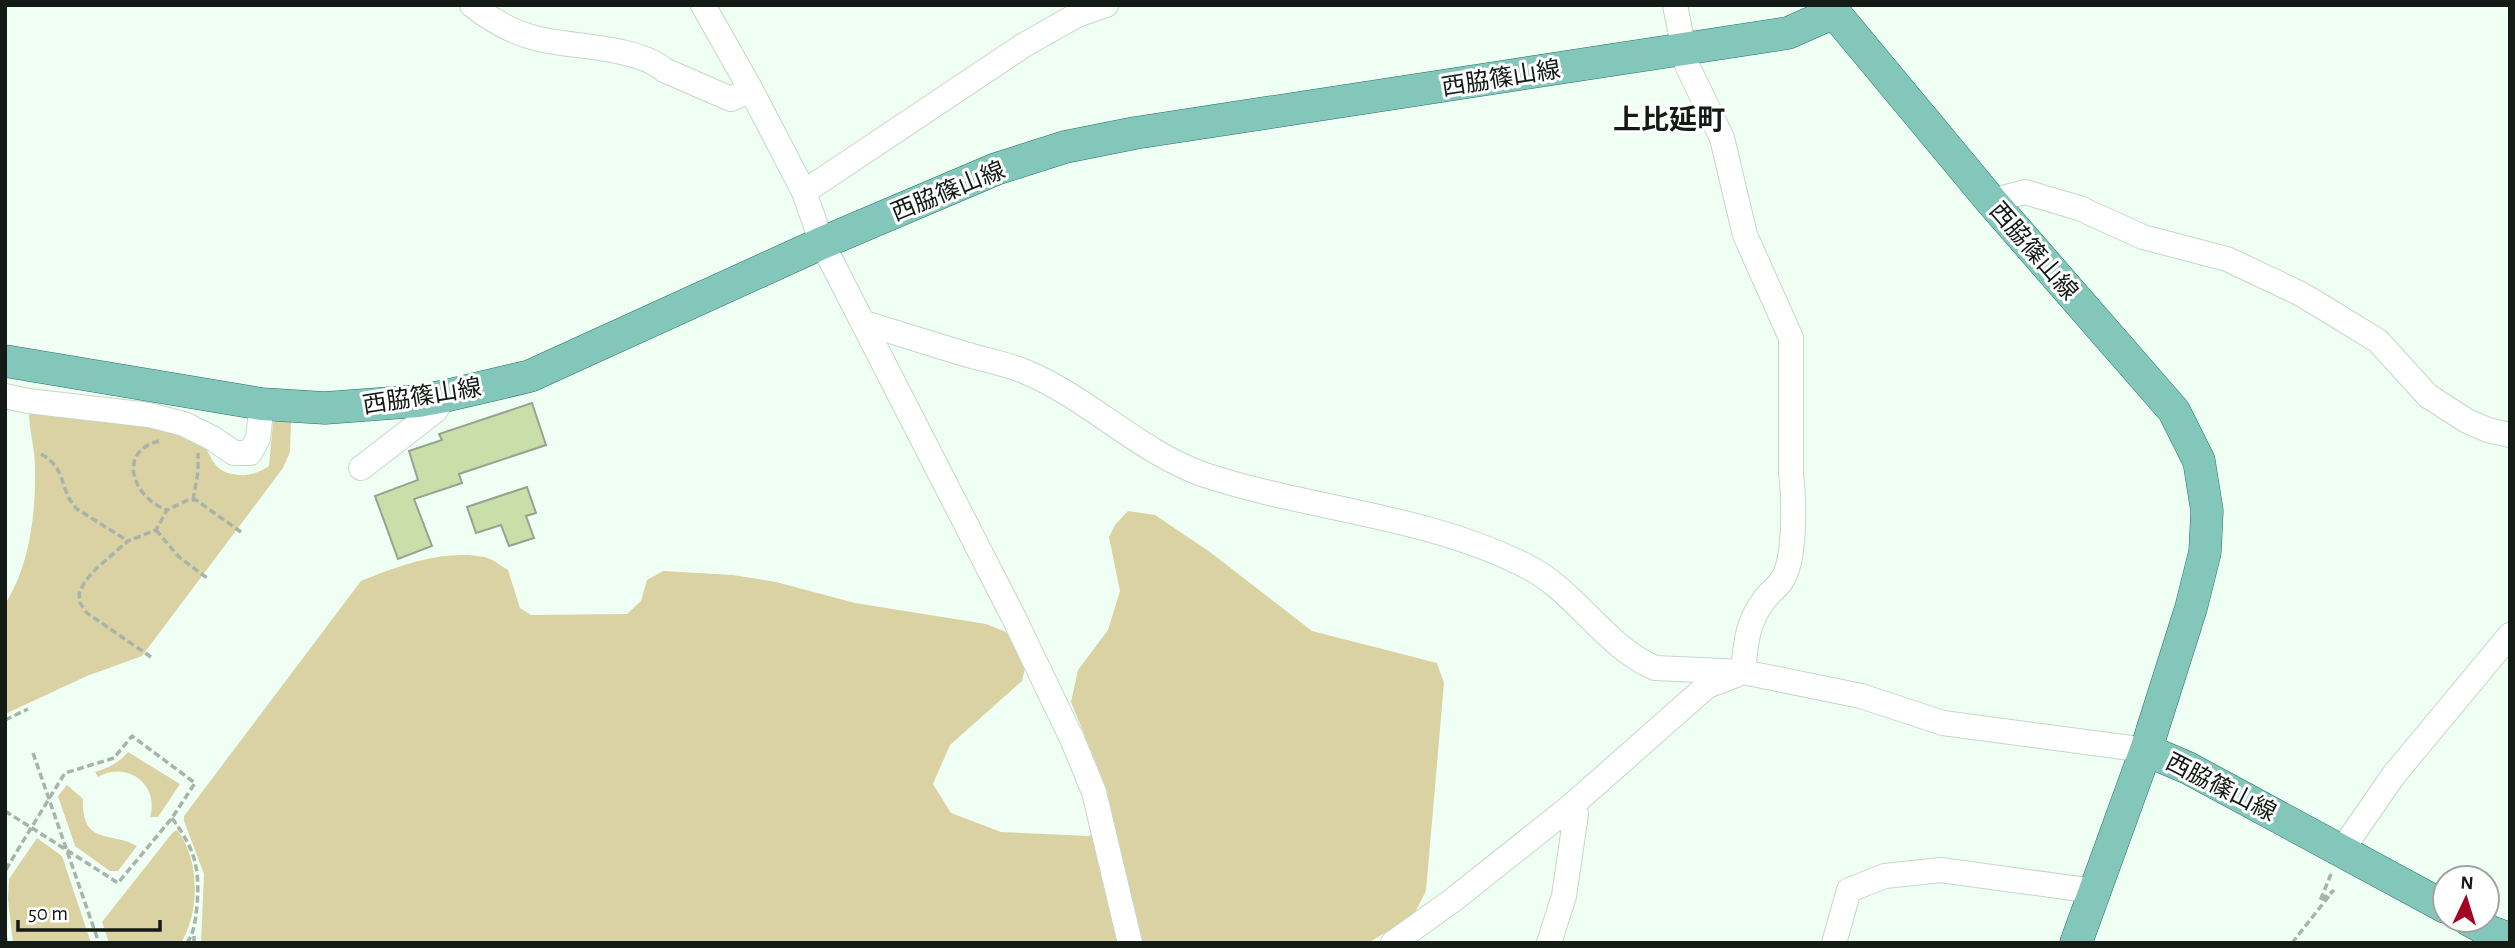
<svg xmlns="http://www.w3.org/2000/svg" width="2515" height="948" font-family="'Alegreya Sans','Noto Sans JP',sans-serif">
  <rect width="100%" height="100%" fill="#f0fff3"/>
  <path fill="#dad2a3" d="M29,412C67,416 165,417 193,435C214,448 207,473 239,475C250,476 260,472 269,466L273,423L276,420L291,421L290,452L283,468L142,656L87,676L5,714V604C30,566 36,511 35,467C35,448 29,431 29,412Z
    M1128,511L1155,515L1210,552L1312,631L1437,663L1444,683L1426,891L1413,916L1368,943H201L204,874L184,821V816L361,581C397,566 444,549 484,557C492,558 501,566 508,570L520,608L531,615L627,614L641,601L647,580L663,571L733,575L776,582L855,603L986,624L1011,634L1026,664L1022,681L950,745L933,784L951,813L1001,832L1088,836L1113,828V822L1107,790L1071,702L1078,670L1108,630L1120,591L1109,537L1115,525Z
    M128,752L180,784L158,817H150C160,784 126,760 98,777L95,772C108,768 119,763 128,752Z
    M67,785L83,799C81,846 112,831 137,846L118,871H110L75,846L58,796Z
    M177,830C200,859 200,912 181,943H109L102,922L173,832Z
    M37,838L62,856L91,943H13L8,899L9,879Z"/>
  <path fill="#c9dfa9" stroke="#9aa28f" stroke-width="2" d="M532,403L546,445L459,474L462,483L414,499L432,546L398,559L375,496L418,480L409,451L442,440L439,434Z
    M527,487L536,513L526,516L534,538L509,546L501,525L476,533L467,507Z"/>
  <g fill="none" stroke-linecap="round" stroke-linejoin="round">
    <g stroke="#c4d7c8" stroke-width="26">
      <path id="minor" d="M472,5C492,21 513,33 539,39C572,47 639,47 664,70L731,99L751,90
        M703,5L751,90L804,192L822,243L1014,618L1073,741L1094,792L1130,943
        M1675,5L1687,65L1722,138L1745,235L1791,338V473C1794,497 1796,560 1782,580C1777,588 1769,593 1764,600C1746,625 1746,643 1743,672
        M804,192L1024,45L1077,15L1106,5
        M1991,201L2025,192L2079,208L2143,237L2227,259L2299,293L2326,309L2378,341L2428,396L2467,421L2488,430L2510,435
        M864,323C898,333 931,344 965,354C985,360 1007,364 1026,372C1090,399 1139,452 1205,475C1311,510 1426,515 1526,566C1575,590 1604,646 1655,668L1743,672L1861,696L1943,723L2146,750
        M5,396L28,401L149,415L184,424L212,438L234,453H250L258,438L262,404
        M361,468L435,411L445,396
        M2342,850L2393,776L2510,635
        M1393,943L1453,900L1570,807L1707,686L1736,675
        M1549,943L1564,896L1576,814L1570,807
        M1834,943L1849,890L1885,876L1941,870L2094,891"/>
    </g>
    <g stroke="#267264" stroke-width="33">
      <path id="major" d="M1828,5L1991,201L2174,411L2199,461L2207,511L2205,552L2191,608L2146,750L2076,943
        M5,361L262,404L325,408L418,401L445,396L530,376L822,243L996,169L1065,147L1135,133L1788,33L1833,13
        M2146,750L2188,768L2445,907
        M2469,920L2491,932L2510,939"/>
    </g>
    <path stroke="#a8b4aa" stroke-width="3.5" stroke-dasharray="7 3.5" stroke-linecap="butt" d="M159,441C116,452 133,498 167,510
      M41,454C68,469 59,491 77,509L128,541
      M193,500L198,472V453
      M156,530L178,556L207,578
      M151,657L87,613L80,603L79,594L85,581L98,567L128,541L156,530L167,510L188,500H196L241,532
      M5,720L28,709
      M33,753L99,943
      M5,811C43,835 81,859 118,883L172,818L195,783L132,736L114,758L65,773C45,805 25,838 5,871
      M172,818C195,850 200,867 197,906C195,921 195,931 187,943
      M5,927L6,943
      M194,943V934
      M2292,943L2333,891L2320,901L2331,874"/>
    <use href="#minor" stroke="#fff" stroke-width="24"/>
    <use href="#major" stroke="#83c7bb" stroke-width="32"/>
  </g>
  <g text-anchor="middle" stroke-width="6" stroke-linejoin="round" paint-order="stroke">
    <g font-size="24" fill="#141b16" stroke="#fff">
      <text transform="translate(1501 78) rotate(-9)" y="8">西脇篠山線</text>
      <text transform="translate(948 191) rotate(-22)" y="8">西脇篠山線</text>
      <text transform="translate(2034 251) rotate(49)" y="8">西脇篠山線</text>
      <text transform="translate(422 396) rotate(-9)" y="8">西脇篠山線</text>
      <text transform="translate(2221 787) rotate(27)" y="8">西脇篠山線</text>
    </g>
    <g font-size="28" font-weight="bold" fill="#141b16" stroke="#fff">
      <text x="1669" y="129">上比延町</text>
    </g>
  </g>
  <rect width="2515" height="948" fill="none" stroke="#141b16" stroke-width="14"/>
  <g transform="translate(2466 899) rotate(4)"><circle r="33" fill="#ffffff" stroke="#a1a4a2" stroke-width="2"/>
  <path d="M0-5L12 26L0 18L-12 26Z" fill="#a20323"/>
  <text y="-10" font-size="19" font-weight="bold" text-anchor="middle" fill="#141b16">N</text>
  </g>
  <path d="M18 920v10h142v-10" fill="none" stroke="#141b16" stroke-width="3.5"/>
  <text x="28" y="920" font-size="21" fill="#141b16" stroke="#ffffff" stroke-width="5" paint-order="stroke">50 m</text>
</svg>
